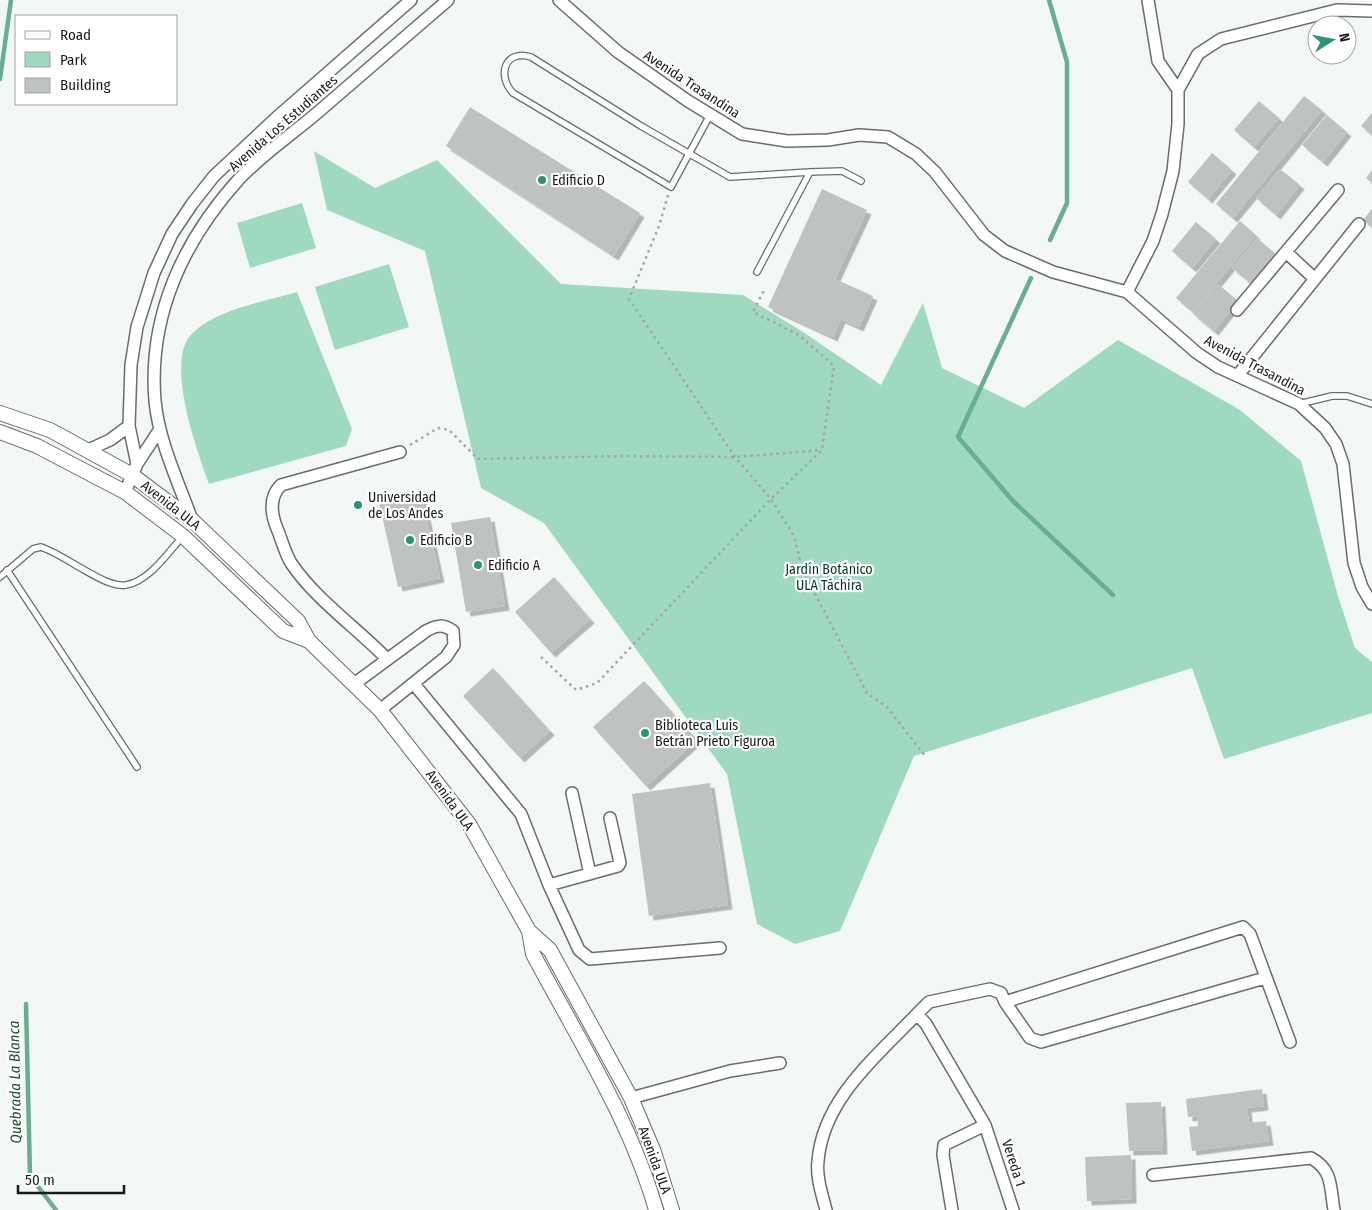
<svg xmlns="http://www.w3.org/2000/svg" width="1372" height="1210" font-family="'Fira Sans Condensed',sans-serif">
  <defs>
    <filter id="shadow"><feDropShadow dx="4.5" dy="4.5" stdDeviation="0" flood-color="#0004"/></filter>
  </defs>
  <rect width="100%" height="100%" fill="#f3f7f5"/>
  <path fill="#9fd9bf" d="M314,151L375,188L437,160L561,284L743,295L803,332L881,385L923,303L942,368L1024,408L1118,340L1240,410L1301,461L1338,596L1355,648L1372,662V713L1224,759L1192,668L914,756L840,931L795,944L757,924L727,774L544,523L481,488L425,251L327,210Z
    M302,203L316,248L250,268L237,223Z
    M389,264L409,327L335,350L315,287Z
    M297,292L352,429L346,446L209,484C197,451 169,373 187,340C190,335 199,327 204,324C230,307 267,301 297,292Z"/>
  <g fill="none" stroke-linecap="round" stroke-linejoin="round">
    <path stroke="#6aae91" stroke-width="4.5" d="M1049,0L1067,62V203L1050,240
      M0,79L11,0
      M1031,278L958,437L1013,501L1113,595
      M26,1004L30,1176L56,1210"/>
  </g>
  <path fill="#bec2c0" filter="url(#shadow)" d="M1304,96L1322,110L1233,218L1216,204Z
    M1259,101L1279,118L1254,147L1234,130Z
    M470,107L640,213L614,256L446,146Z
    M1372,113V135L1361,126Z
    M1327,115L1347,132L1323,162L1302,145Z
    M1212,153L1232,170L1208,199L1188,182Z
    M1280,169L1300,185L1276,215L1256,198Z
    M1372,170V183L1366,178Z
    M822,189L867,210L835,279L873,296L859,327L841,319L833,337L768,307Z
    M1372,209V227L1363,220Z
    M1240,221L1256,235L1193,312L1176,298Z
    M1196,222L1216,239L1192,268L1172,251Z
    M1257,238L1277,255L1253,285L1232,268Z
    M1218,284L1238,301L1214,331L1193,314Z
    M421,493L440,578L398,587L379,502Z
    M490,517L505,606L466,612L451,523Z
    M554,577L590,619L551,653L515,612Z
    M493,668L550,731L520,758L463,696Z
    M644,681L697,740L646,786L593,727Z
    M710,783L728,905L649,916L632,794Z
    M1262,1089L1264,1106L1247,1108L1249,1123L1266,1121L1269,1141L1192,1151L1189,1127L1198,1126L1197,1116L1188,1117L1186,1099Z
    M1161,1102L1163,1150L1129,1151L1126,1103Z
    M1131,1155L1132,1199L1087,1201L1085,1157Z"/>
  <g fill="none" stroke-linecap="round" stroke-linejoin="round">
    <g stroke="#696d6b" stroke-width="8">
      <path id="service" d="M710,115L671,187L513,93C497,76 504,49 531,57L641,126L730,177L810,172L757,272
        M810,172L842,171L861,181
        M1299,404L1332,396H1347L1372,404
        M7,570L137,767
        M0,577L33,549L41,547C55,552 67,560 79,567C92,574 111,587 126,585C149,581 168,553 182,537"/>
    </g>
    <g stroke="#696d6b" stroke-width="14">
      <path id="minor" d="M559,0L618,52L688,101L742,134L787,141L828,140L859,135L888,137L916,154L935,172L984,235L1005,251L1053,272L1127,292L1197,353L1218,367L1299,404L1325,428L1336,444L1343,464L1354,563L1362,587L1372,604
        M1148,0L1158,61L1178,90
        M1287,253L1315,279
        M1127,292L1153,241L1162,214L1173,171L1178,124V90L1198,54L1221,39L1337,10L1372,11
        M1237,310L1338,190
        M1238,375L1359,224
        M88,450L110,440L129,426
        M137,464L129,426L131,365L137,327L154,273L172,234L192,204L214,176L275,119L411,0
        M125,492L137,464L160,429
        M192,520C178,481 159,442 155,401C148,316 183,241 239,179C262,155 291,135 317,113C361,75 404,38 448,0
        M387,659C357,628 315,599 291,563C285,553 282,541 278,531C271,515 268,498 281,485L400,452
        M354,684L426,631C437,625 443,624 453,631L454,645L446,657L380,710
        M414,684L521,814L549,885L579,950L590,959L720,948
        M572,793L590,874
        M549,885L618,866L620,863L610,818
        M1005,1002L1030,1038L1041,1042L1265,978
        M917,1014L929,1002L990,989L1001,993L1005,1002L1243,927L1250,934L1290,1042
        M631,1098L730,1071L780,1063
        M1153,1175L1311,1158C1333,1170 1330,1187 1334,1210
        M826,1210C822,1194 816,1177 818,1161C823,1099 877,1056 917,1014L926,1024L985,1125L1013,1210
        M952,1210L943,1155L944,1145L985,1125"/>
    </g>
    <g stroke="#696d6b" stroke-width="16">
      <path id="tertiary" d="M0,413L50,430L132,475L192,520L298,621L309,641L380,710L469,824L529,931L533,954C577,1037 630,1119 656,1210
        M0,432L37,446L125,492L183,536L283,631L309,641
        M529,931L550,950L631,1098L654,1152L672,1210"/>
    </g>
    <path stroke="#a3a6a4" stroke-width="2.5" stroke-dasharray="2.5 4" stroke-linecap="butt" d="M668,195L659,226L629,299L735,457L771,499L794,536L802,569L867,693L887,707L926,757
      M410,445L438,428L449,430L478,459L625,456L735,457L822,450
      M541,657L576,690L597,683L771,499L822,450L834,366L799,335L753,312L764,290"/>
    <use href="#service" stroke="#fff" stroke-width="5.5"/>
    <use href="#minor" stroke="#fff" stroke-width="11"/>
    <use href="#tertiary" stroke="#fff" stroke-width="14"/>
  </g>
  <g fill="#2f936f" stroke="#fff" stroke-width="2">
    <circle cx="542" cy="180" r="5"/>
    <circle cx="358" cy="505" r="5"/>
    <circle cx="410" cy="540" r="5"/>
    <circle cx="478" cy="565" r="5"/>
    <circle cx="645" cy="733" r="5"/>
  </g>
  <g text-anchor="middle" stroke-width="4.5" stroke-linejoin="round" paint-order="stroke">
    <g font-size="14" fill="#191a19" stroke="#fff">
      <text transform="translate(692 84) rotate(33)" y="5">Avenida Trasandina</text>
      <text transform="translate(283 123) rotate(-41)" y="5">Avenida Los Estudiantes</text>
      <text transform="translate(1255 365) rotate(28)" y="5">Avenida Trasandina</text>
      <text transform="translate(171 505) rotate(38)" y="5">Avenida ULA</text>
      <text transform="translate(450 800) rotate(54)" y="5">Avenida ULA</text>
      <text transform="translate(655 1160) rotate(70)" y="5">Avenida ULA</text>
      <text transform="translate(1014 1163) rotate(72)" y="5">Vereda 1</text>
    </g>
    <g font-size="14" fill="#191a19" stroke="#fff" text-anchor="start">
      <text x="552" y="185">Edificio D</text>
      <text x="368" y="502">Universidad<tspan x="368" dy="16">de Los Andes</tspan></text>
      <text x="420" y="545">Edificio B</text>
      <text x="488" y="570">Edificio A</text>
      <text x="655" y="730">Biblioteca Luis<tspan x="655" dy="16">Betrán Prieto Figuroa</tspan></text>
    </g>
    <g font-size="14" fill="#0a3627" stroke="#fff">
      <text x="829" y="574">Jardín Botánico<tspan x="829" dy="16">ULA Táchira</tspan></text>
    </g>
    <g font-size="15" font-style="italic" fill="#224c3b" stroke="#fff">
      <text transform="translate(15 1082) rotate(-91)" y="5">Quebrada La Blanca</text>
    </g>
  </g>
  <rect x="15" y="15" width="162" height="90" fill="#ffffff" stroke="#a3a3a3"/>
  <rect x="25" y="31" width="25" height="8" fill="#ffffff" stroke="#a3a3a3"/>
  <text x="60" y="40" font-size="15" fill="#191a19">Road</text>
  <rect x="25" y="52" width="25" height="15" fill="#9fd9bf" stroke="#a3a3a3"/>
  <text x="60" y="65" font-size="15" fill="#191a19">Park</text>
  <rect x="25" y="78" width="25" height="15" fill="#bec2c0" stroke="#a3a3a3"/>
  <text x="60" y="90" font-size="15" fill="#191a19">Building</text>
  <g transform="translate(1332 40) rotate(79)"><circle r="24" fill="#ffffff" stroke="#a3a3a3"/>
  <path d="M0-4L9 19L0 12L-9 19Z" fill="#2f936f"/>
  <text y="-8" font-size="14" font-weight="bold" text-anchor="middle" fill="#191a19">N</text>
  </g>
  <path d="M18 1185v8h106v-8" fill="none" stroke="#191a19" stroke-width="2.5"/>
  <text x="25" y="1185" font-size="15" fill="#191a19" stroke="#ffffff" stroke-width="4" paint-order="stroke">50 m</text>
</svg>
